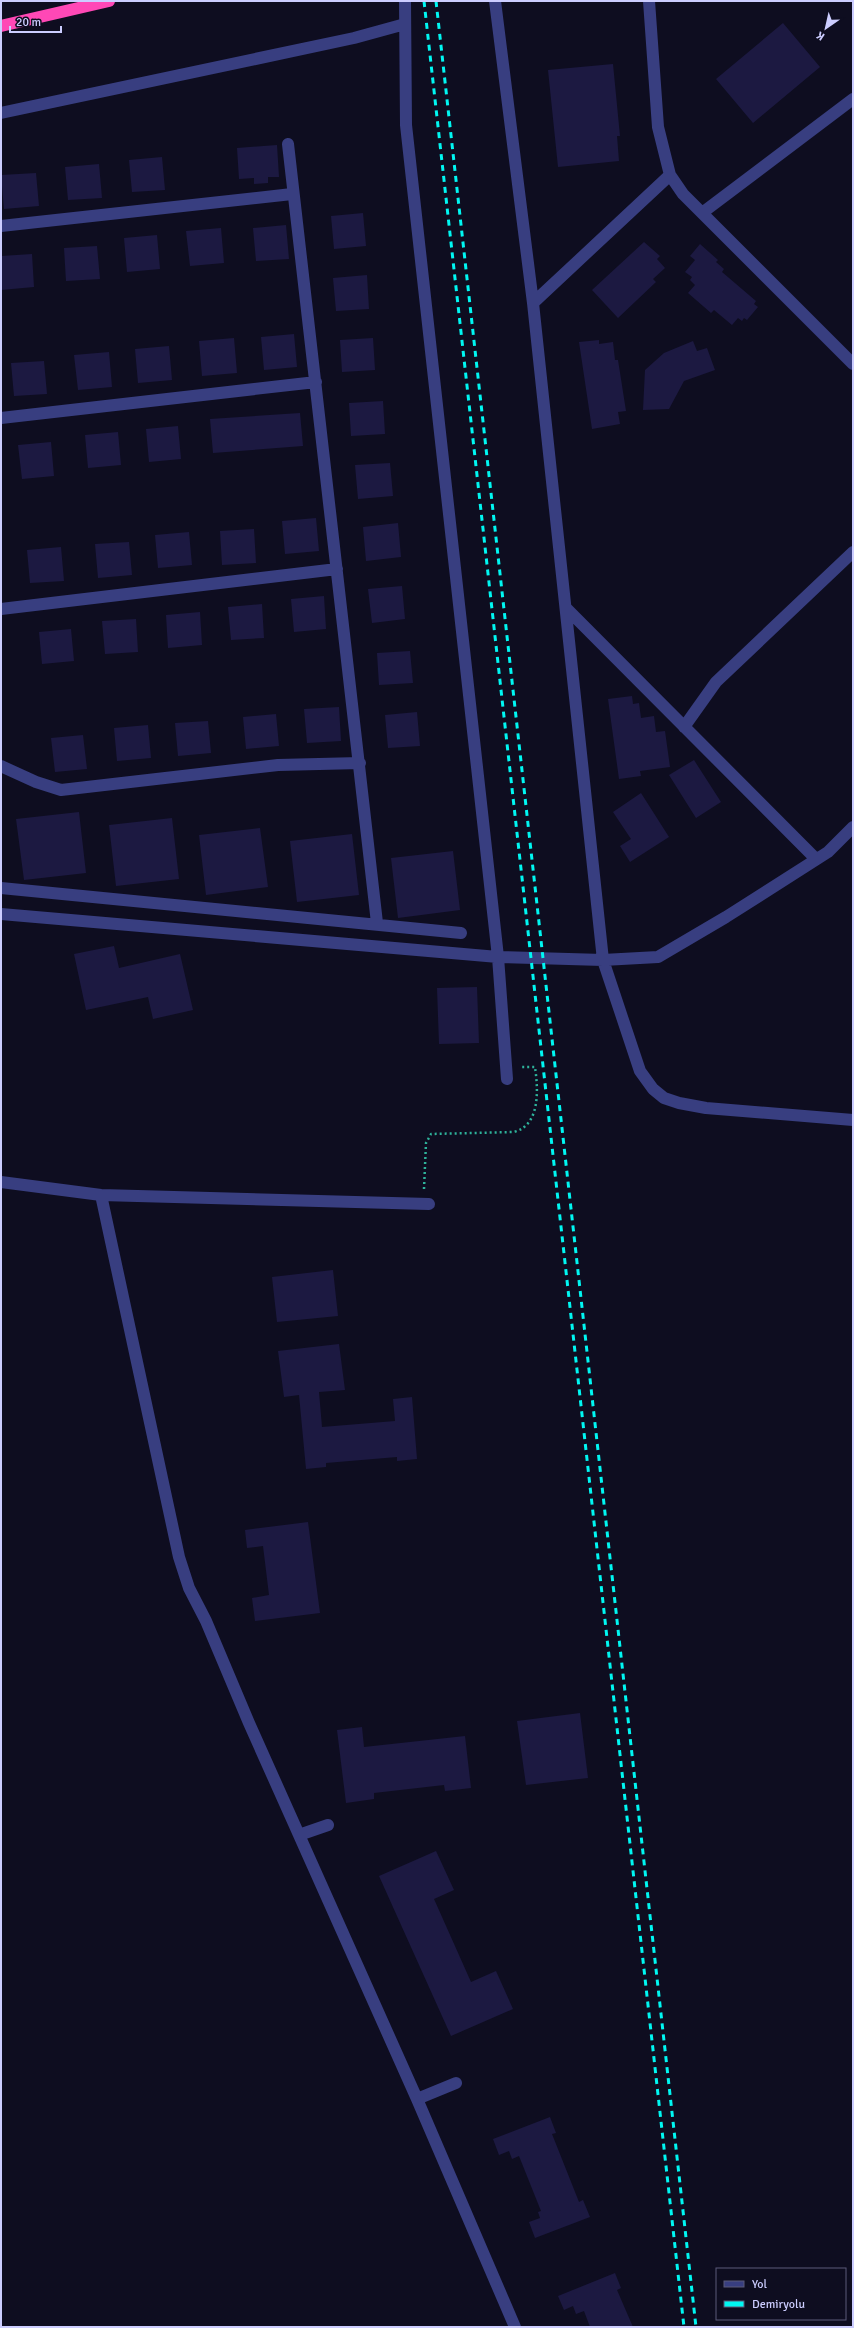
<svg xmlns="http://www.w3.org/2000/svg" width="854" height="2328" font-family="Signika,sans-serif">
  <rect width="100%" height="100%" fill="#0e0d20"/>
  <path fill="#1c1941" d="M783,23L820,67L753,123L716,79Z
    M613,64L620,136H617L619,161L558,167L548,70Z
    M277,145L279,177H268V183L254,184V178L239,179L237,148Z
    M162,157L165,190L132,192L129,160Z
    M99,164L102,198L68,200L65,167Z
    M36,173L39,206L4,209L1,175Z
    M363,213L366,246L334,249L331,216Z
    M286,225L289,259L256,261L253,228Z
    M221,228L224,263L190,266L186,231Z
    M157,235L160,269L127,272L124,238Z
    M644,242L660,256L657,259L665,268L653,279L656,282L618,318L592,290Z
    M700,244L718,260L716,262L724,269L722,272L756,301L754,304L758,307L747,320L744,318L742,321L738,318L732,325L714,310L711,313L688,293L695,285L690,280L692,277L685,272L695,260L690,256Z
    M97,246L100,279L66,281L64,248Z
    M32,254L34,287L1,290V256Z
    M367,275L369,309L336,311L333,278Z
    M294,334L297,367L264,370L261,337Z
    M234,338L237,373L202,376L199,341Z
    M373,338L375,370L342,372L340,340Z
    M599,340V344L613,342L615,360H618L626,411L618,412L620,424L592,429L579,342Z
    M693,341L697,351L707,348L715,370L684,381L669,409L643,410L645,370L664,353Z
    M169,346L172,380L138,383L135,349Z
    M109,352L112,387L78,390L74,355Z
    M44,361L47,394L14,396L11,363Z
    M383,401L385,434L351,436L349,403Z
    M300,413L303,446L213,453L210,419Z
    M178,426L181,459L149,462L146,429Z
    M118,432L121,465L88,468L85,435Z
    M51,442L54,476L22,479L18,445Z
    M390,463L393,496L358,499L355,465Z
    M316,518L319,551L285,554L282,521Z
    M398,523L401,557L366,561L363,527Z
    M254,529L256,563L222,565L220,531Z
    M189,532L192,565L158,568L155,535Z
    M129,542L132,575L98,578L95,544Z
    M61,547L64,581L30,583L27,550Z
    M402,586L405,619L372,623L368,589Z
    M324,596L326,629L294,632L291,599Z
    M262,604L264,638L231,640L228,607Z
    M200,612L202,645L168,648L166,615Z
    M136,619L138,652L105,654L102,621Z
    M71,629L74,661L42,664L39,632Z
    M410,651L413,683L379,685L377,653Z
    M632,696L633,704L639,703L641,718L654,716L656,732L665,731L670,767L640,771L641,776L619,779L608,699Z
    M339,707L341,741L307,743L304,709Z
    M417,712L420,746L388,748L385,715Z
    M276,714L279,746L246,749L243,717Z
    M208,721L211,753L178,756L175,723Z
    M148,725L151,758L117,761L114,728Z
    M83,735L87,769L55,772L51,738Z
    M694,760L721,802L696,818L669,775Z
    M641,793L669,837L630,862L620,846L631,839L613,812Z
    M79,812L86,873L24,880L16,819Z
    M172,818L179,879L116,886L109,825Z
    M260,828L268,887L206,895L199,835Z
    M352,834L359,895L297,902L290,841Z
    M453,851L460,910L398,918L391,858Z
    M114,946L119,968L180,954L193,1010L153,1019L148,997L86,1010L74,954Z
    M477,987L479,1043L439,1044L437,988Z
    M333,1270L338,1316L277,1322L272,1277Z
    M339,1344L345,1390L319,1392L322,1427L395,1421L393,1399L412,1397L417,1459L397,1461V1457L326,1463V1467L306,1469L299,1395L284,1397L278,1351Z
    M308,1522L320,1613L255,1621L252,1598L269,1595L263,1546L247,1548L245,1530Z
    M580,1713L588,1778L526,1785L517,1721Z
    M362,1727L364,1747L465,1736L471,1788L445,1791L444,1785L374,1793V1799L346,1803L337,1730Z
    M436,1851L454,1890L434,1899L471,1982L496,1971L513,2009L451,2036L379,1876Z
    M550,2117L556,2133L552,2134L579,2202L583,2200L590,2217L535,2238L529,2222L540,2218L538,2212L541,2211L519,2156L512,2159L509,2151L499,2155L493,2139Z
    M615,2273L621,2288L617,2290L633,2327H590L584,2311L576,2314L573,2306L564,2310L558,2296Z"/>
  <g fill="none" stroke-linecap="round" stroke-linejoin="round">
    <path stroke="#2eb29a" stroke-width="2.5" stroke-dasharray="2 3" stroke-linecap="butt" d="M424,1189L426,1143L431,1134L514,1132C541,1125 538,1088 535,1067H521"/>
    <path stroke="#383e80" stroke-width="12" d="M405,1L406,125L498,957L507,1079
      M495,1L533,303L603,960L640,1071L653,1089L664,1098L679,1103L706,1108L853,1120
      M649,1L658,127L670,175L683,194L853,364
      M1,113L354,38L405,24
      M288,144L377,923
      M702,213L853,99
      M1,226L292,194
      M533,303L670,175
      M1,418L316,382
      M566,608L816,859
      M1,609L337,569
      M684,727L716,682L853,552
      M1,766L36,782L61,790L278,765L360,763
      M1,888L461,933
      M1,914L498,957L603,960L658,957L726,917L828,852L853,827
      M1,1182L101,1195L429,1204
      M101,1195L179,1557L189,1588L206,1621L249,1723L417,2099L515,2327
      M299,1835L328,1825
      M417,2099L456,2083"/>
    <path stroke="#ff48b6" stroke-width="12" d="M1,26L109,1"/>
    <path stroke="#00f7f2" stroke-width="3" stroke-dasharray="6 5" stroke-linecap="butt" d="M424,1L684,2327
      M436,1L696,2327"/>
  </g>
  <rect width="854" height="2328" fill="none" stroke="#cccdff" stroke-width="4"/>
  <rect x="716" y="2268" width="130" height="52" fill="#0e0d20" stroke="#5a5a79"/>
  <rect x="724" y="2281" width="20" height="6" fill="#383e80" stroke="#5a5a79"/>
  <text x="752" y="2288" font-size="12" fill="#cccdff">Yol</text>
  <rect x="724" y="2301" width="20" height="6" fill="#00f7f2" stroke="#5a5a79"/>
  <text x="752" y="2308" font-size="12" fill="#cccdff">Demiryolu</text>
  <g transform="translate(826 28) rotate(214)" stroke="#0e0d20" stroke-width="3" paint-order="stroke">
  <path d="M0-3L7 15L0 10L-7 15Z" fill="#cccdff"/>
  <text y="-6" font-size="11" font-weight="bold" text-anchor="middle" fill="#cccdff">K</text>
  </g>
  <path d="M10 26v6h51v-6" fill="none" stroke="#cccdff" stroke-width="2"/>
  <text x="16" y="26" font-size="12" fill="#cccdff" stroke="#0e0d20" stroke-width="3" paint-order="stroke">20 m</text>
</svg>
